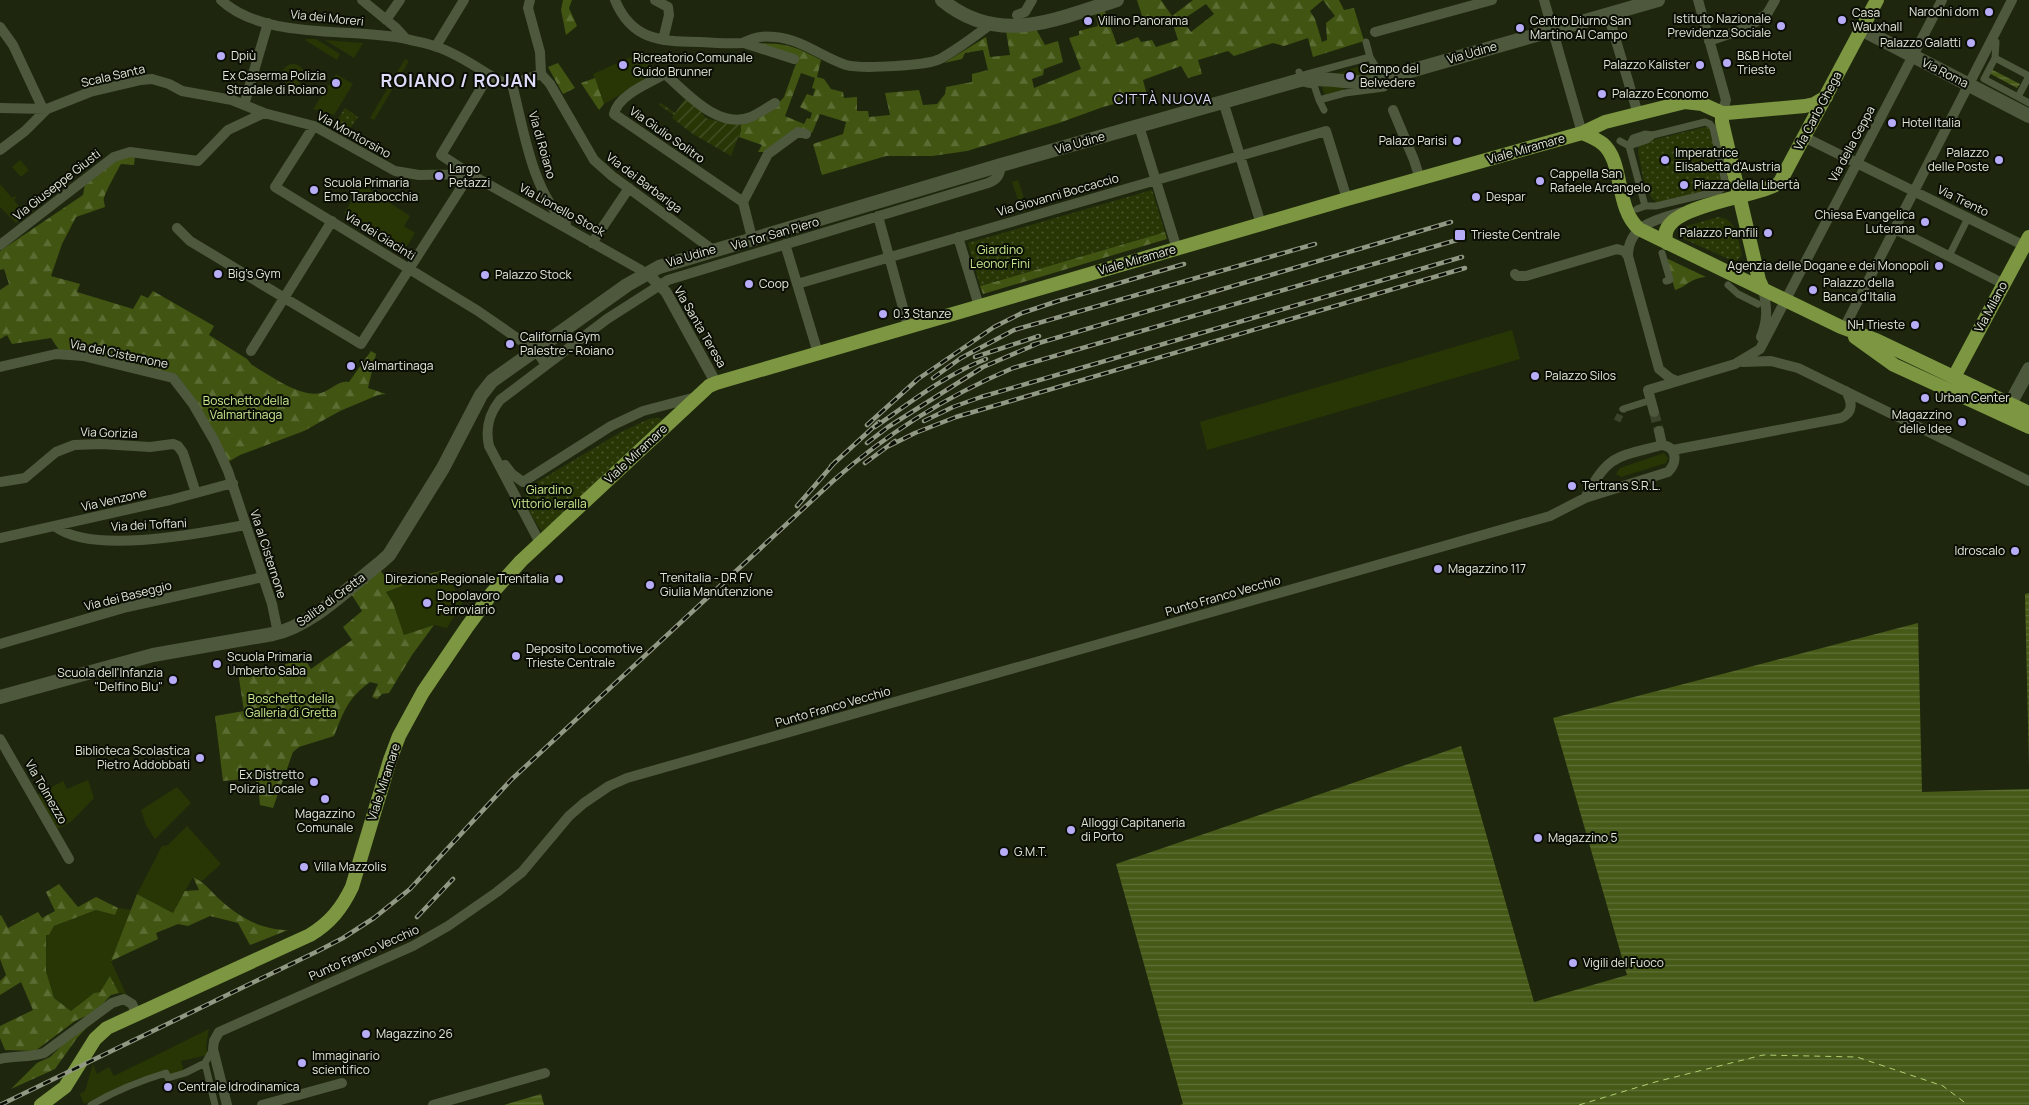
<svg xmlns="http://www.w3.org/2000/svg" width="2029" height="1105" font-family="Manrope,sans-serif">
  <defs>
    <pattern id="forest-firs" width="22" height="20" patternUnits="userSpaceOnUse" patternTransform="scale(1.25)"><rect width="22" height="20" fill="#415412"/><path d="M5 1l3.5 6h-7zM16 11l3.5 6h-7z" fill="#5c6d34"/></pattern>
    <pattern id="park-dots" width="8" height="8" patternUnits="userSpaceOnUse" patternTransform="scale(1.25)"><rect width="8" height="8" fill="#283606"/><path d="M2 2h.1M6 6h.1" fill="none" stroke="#47532a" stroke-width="1.8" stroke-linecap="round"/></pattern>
    <pattern id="garden-furrows" width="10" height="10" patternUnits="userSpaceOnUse" patternTransform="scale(1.25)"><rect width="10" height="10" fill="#283606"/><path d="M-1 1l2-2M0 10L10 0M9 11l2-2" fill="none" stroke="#47532a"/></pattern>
    <pattern id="water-rules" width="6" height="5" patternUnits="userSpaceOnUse" patternTransform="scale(1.25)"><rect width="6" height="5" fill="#465917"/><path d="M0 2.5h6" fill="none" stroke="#607138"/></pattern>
  </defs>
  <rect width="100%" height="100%" fill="#1e270d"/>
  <path fill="#283606" d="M306,39H316L340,54L337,60L305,40Z
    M325,40L363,43L354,58Z
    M640,53L657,74L604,104L593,74Z
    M405,59L409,61L374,120L370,118Z
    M1370,63L1374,76L1332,75Z
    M282 75a11 11 0 1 1 22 0a11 11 0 1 1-22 0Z
    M336,74L353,84L334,115L313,109Z
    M1321,83L1342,84L1344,90L1325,96Z
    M20,160L29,170L21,177L12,167Z
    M353,179L410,216L404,226L415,233L404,251L344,213L358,191L349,185Z
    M1018,180L1028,210L1022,212L1012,182Z
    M0,184L12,198L15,196L16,197L14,200L19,206L14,211L20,219L16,223L0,207Z
    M1512,330L1520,359L1207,450L1200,422Z
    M1664,453L1668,458L1666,463L1621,477L1616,474L1620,468Z
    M445,570L460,599L471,596L474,599L472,603L468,600L462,603L447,628L434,625L404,635L393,603L386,592Z
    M88,780L94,798L72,821L57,829L37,795L63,781L67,789Z
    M177,787L191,803L155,839L146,825L141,810Z
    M187,826L221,864L202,881L193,877L173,913L137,894L162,846L168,845Z
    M118,908L132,910L111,961L126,994L119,993L110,977L100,992L94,993L71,1011L54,998L46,971V935H49L54,926L96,910L115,915Z
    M209,1029L206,1046L208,1055L181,1061L184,1072L137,1079L84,1104L80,1094L85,1091L93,1064L97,1074L109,1067L114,1076Z"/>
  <path fill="url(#forest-firs)" fill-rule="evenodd" d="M563,0H572L569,8L577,26L566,35L561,10Z
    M1137,0H1161L1172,16L1193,0H1339L1344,10L1354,8L1364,41L1313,57L1308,38L1284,46L1273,43L1234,56L1228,51L1198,60L1202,74L1188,78L1181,66L1143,80L1147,95L1103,107L1059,123L967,151L932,156H886L822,175L813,144L843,134L846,122L820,114L812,133L798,130L766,152H758L762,145L739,137L741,130V123L776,106L784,97L798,58L756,44C785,42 796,47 821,60L817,77L824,79L831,89L843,92L844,98L857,97V111H868L869,117L890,115L885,93L919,90L923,105L937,104L945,94L946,87L972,82V74L988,70L983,50L965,53L962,59L944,63L986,37L990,57L1010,55L1006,31L1036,29L1045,45L1058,41L1063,62L1044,69L1043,75L1032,79L1034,88L1081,69L1069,38L1079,35V31L1098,26L1095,12L1104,9L1117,45L1138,37L1141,42L1152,40L1156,47L1178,40L1172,21L1168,19L1145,25ZM1323,0L1335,16L1326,23L1327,40L1322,42L1315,19L1310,11ZM1206,4L1214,14L1191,32L1182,20ZM801,73L815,78L812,88L815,89L813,96L807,94L800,107L812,113L810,119L807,118L804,124L785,116Z
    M558,63L575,88L563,94L548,67Z
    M595,78L604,104L599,110L581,83Z
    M135,156L134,165L121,164C119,167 105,193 104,198C103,201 105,204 105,207L76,217L62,244L51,276L80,284L77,292L133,309L141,295L148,298L153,291L214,326L209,335L247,359L252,365C270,375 300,398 321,393C331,390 339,380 349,382L371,351L376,354L368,388L386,394L378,395L340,411L304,431L240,455L228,462L204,414L179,378L174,374L94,354L59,350L51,338L12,344L7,335L0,339V290L9,284L4,269L0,270V251L83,195L85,184L114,160Z
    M1165,232L1167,239L983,294L980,286Z
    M1666,258L1706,277C1690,278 1688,286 1675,290Z
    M380,570L390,583L445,570L386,592L393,603L404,635L434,625L412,655L389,693L382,694L377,699L372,697L378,684L370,682C348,698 344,711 334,736L299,747L293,752L273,808L260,805L258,785L254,778L223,781L215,716L244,711L238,672L275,668L304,658L311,669L352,640L343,627L362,611L350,592Z
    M193,877C204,882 209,889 217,897C237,916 260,930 288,930L250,945L238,923L210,916L188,926L178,924L156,933L158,939L111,961L137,894L173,913L185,891L199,890Z
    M59,884L78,907L96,897L118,908L115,915L96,910L54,926L49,935H46V971L54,998L71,1011L94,993L100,992L110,976L119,993L111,995L95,1012L75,1021L35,1051L5,1050L0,1038V1026L33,1010L21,982L0,995V981L6,975L0,959V916L1,915L8,928L38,912L42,918L55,911L46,892Z
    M90,1024L77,1038L55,1069L11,1089L37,1063L50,1057L73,1035Z"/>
  <path fill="url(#park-dots)" d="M345,108L358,117L349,130L336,122Z
    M1705,127L1710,128L1722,184L1718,189L1658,203C1643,195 1642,167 1638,152L1639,146L1644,142Z
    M1152,190L1165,232L980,286L968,243Z
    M1718,217C1737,218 1738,240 1742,255L1738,260H1731L1684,239V227Z
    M656,418L663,419L542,532L527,508L530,505L525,495L527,488L621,432L649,419Z"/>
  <path fill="url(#garden-furrows)" d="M685,99L700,110L706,118L724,123H741V130L731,156L693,134L672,118L674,115L659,105L661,103L675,113Z"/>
  <path fill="url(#water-rules)" d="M1991,69L2020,84L2017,88L1989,73Z
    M2029,593V767L2025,594Z
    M1918,623L1922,792L2029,789V1105H1180L1183,1104L1116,864L1461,746L1534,1002L1627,975L1553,718Z
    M541,1094L544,1105H504Z"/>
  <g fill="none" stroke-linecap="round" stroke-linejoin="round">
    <path stroke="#b0cf74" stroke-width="1" stroke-dasharray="6 5" stroke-linecap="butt" d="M1579,1105L1655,1082L1763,1055L1857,1057L1943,1086L1968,1105"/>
    <path stroke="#3b442b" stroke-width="7" stroke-dasharray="7 3.5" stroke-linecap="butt" d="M1617,421L1623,409"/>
    <path stroke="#3b442b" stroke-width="10" stroke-dasharray="10 5" stroke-linecap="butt" d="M1654,412L1659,431"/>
    <path stroke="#4e583d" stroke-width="7" d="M1366,42L1370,57L1380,74
      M1996,42L1995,58L2029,76
      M1995,58L1984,79L2018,97L2029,76
      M1299,72L1300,76L1370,57
      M1307,84L1314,85L1319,100L1324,110
      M2018,97L2029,103
      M1319,100L1345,93L1384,88
      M1620,141L1629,146L1647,140L1653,135L1652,136
      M1637,209L1645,206L1629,146L1633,138L1645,134L1653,135L1705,122L1710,124L1713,128L1725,182L1724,187L1719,191L1656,206H1645
      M1951,252L1967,220
      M1662,253L1670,280L1666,281
      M1728,285L1738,294L1758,304
      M1623,409L1645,402
      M210,1054L205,1063L215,1105
      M91,1105C115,1091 139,1081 166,1073L168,1078L185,1073L205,1063"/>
    <path stroke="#4e583d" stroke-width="10" d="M221,0C265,41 352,27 407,39C417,42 427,43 437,47C459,54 480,70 500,81L512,84L541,74
      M362,0L395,27L406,39
      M530,0L528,8L540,52L541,74
      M615,0C632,41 661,41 700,42C714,43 728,44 742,43C746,42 749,40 752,39C760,36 768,36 775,37C801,39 822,57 846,65C861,69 926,66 940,59C958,49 975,36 991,24
      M655,0L668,7L669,15L663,40
      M1544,0L1582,133
      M1698,0L1726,100L1722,113
      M1608,14L1638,114
      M1017,15L1025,12L1032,0
      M386,20L400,0
      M0,27L13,45L43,109
      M1375,32L1492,0
      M1709,41L1746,28L1767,14L1775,0
      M744,43L794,59
      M436,46L464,0
      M541,74L550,84L594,160L612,176L713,250
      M489,75L441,155L470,174L641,270
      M512,84C524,130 531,189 566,224
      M1223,101L1261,224
      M244,105L268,23
      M0,108L47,109L90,92L141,80L152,79L169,84L182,91L232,100L264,113L314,126L395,171L419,175L470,174
      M1393,110L1414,160L1420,179
      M314,126L275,187L478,311L530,347
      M1139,126L1177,249
      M1804,137L2029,248
      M0,150L25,131L47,109
      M743,202L768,154L798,132L806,134
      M878,216L908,326
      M177,228L190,241L361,344L470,174
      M1895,229L2004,284
      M958,237L979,306
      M752,238L743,202L614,114C618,95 649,83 665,74C687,93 718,130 751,117C759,113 767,108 775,103
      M592,243L629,188
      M785,244L818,353
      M0,245L114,157L130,152L198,161L228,130L264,113
      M1515,274L1517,276H1526L1617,249L1624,251L1628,256
      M797,284L1326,131L1347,199
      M1844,328L2012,0
      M1761,337C1768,320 1767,307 1763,289
      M251,351L332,221
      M540,356L546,365
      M1743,362L1771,361L1798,368L2029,481
      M0,367L56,354L83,356L173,378L193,404L215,442L228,471L272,604L278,633
      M1677,381L1670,378L1659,369L1628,256C1628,225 1657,219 1682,212
      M1648,390L1735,364L1760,349L1942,0
      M1648,390L1654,412
      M1659,431L1662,445
      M1673,450L1841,418C1854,412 1852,402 1846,391
      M505,465L512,474L523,482L611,426L643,411L696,397
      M0,482L25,478L56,452L74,445L101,444L150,447L173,444L178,446L183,453L196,493
      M56,527C93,555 201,533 245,525
      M0,538L170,500L233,483
      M540,543L489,446C485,428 489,414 500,400L607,319L668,280L988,183C997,180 1000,175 1001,165
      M0,644L127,607L263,577
      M0,739L69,859
      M0,1059C15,1055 29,1058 44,1053L112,1003L124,999L132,1004L137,1014
      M227,1105L213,1049L214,1041L219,1032L413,946L448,926L497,892L522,872L569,816L584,803L609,786L627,778L1550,516L1585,498L1668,472C1677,463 1678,447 1662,445C1617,457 1608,454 1585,498
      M262,1105L342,1083
      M433,1105L545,1073"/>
    <path stroke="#4e583d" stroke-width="11" d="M652,278L666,292L716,383"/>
    <path stroke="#4e583d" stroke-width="14" d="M942,0C999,47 1056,19 1117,0
      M1861,29L2029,116
      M2011,415L2010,404L2029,369
      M0,697L153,655L273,634C312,626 349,587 380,563L389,555L443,468L481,395L492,381L627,285L659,267L1001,165L1300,80C1324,76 1348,84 1372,82L1658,0"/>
    <path stroke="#7c9641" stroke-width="14" d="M1722,113V122L1759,280L1763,289
      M1582,133C1589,136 1597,139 1603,144C1624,162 1615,208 1639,229L1841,327L1876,340L2029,413
      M1667,243C1651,204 1763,198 1780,182L1877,0
      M1855,337L1894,365L2029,427
      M1954,377L2029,237
      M41,1105L65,1087L95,1039L107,1028L310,935C330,923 342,908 352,887L390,760L399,736L423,692L467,627L492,593L521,561L709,386L716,383L1347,199L1582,133L1605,122L1685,102L1702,104L1722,113H1727L1805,106L1814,104L1826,97"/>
    <g stroke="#919985" stroke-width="4.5">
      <path id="rail" d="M1032,345L1451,222
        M975,357L1039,336
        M933,378L961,358L1014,330L1315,244
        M924,421L953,407L981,397L1462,257
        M867,425L918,379L994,327L1022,313L1058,301L1184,264
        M875,427C911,402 945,375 986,359
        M867,443L888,427L983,367L1039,343
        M889,446L915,433L956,417L1465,268
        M865,463L895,441
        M831,466L879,422
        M797,506L836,461
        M417,917L453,879
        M0,1105L318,951L343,938L374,918L410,889L512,779L833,481C887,433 947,396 1013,368L1457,240"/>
    </g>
    <use href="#rail" stroke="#0a0e05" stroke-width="2.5" stroke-dasharray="8" stroke-linecap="butt"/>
  </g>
  <g fill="#b6acf8" stroke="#0a0e05" stroke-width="2">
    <circle cx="1989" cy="12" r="5"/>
    <circle cx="1842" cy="20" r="5"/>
    <circle cx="1088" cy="21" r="5"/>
    <circle cx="1781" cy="26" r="5"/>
    <circle cx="1520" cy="28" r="5"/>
    <circle cx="1971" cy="43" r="5"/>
    <circle cx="221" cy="56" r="5"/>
    <circle cx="1727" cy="63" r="5"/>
    <circle cx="623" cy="65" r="5"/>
    <circle cx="1700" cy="65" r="5"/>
    <circle cx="1350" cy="76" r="5"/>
    <circle cx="336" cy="83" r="5"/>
    <circle cx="1602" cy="94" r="5"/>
    <circle cx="1892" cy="123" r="5"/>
    <circle cx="1457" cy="141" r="5"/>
    <circle cx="1665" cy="160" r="5"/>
    <circle cx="1999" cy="160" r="5"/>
    <circle cx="439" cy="176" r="5"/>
    <circle cx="1540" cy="181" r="5"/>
    <circle cx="1684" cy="185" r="5"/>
    <circle cx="314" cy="190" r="5"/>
    <circle cx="1476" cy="197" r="5"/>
    <circle cx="1925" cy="222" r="5"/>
    <circle cx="1768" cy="233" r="5"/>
    <rect x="1454" y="229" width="12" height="12" rx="2.5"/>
    <circle cx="1939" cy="266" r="5"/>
    <circle cx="218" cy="274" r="5"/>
    <circle cx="485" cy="275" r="5"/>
    <circle cx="749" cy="284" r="5"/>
    <circle cx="1813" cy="290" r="5"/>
    <circle cx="883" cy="314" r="5"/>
    <circle cx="1915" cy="325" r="5"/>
    <circle cx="510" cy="344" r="5"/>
    <circle cx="351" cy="366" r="5"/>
    <circle cx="1535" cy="376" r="5"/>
    <circle cx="1925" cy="398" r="5"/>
    <circle cx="1962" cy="422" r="5"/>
    <circle cx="1572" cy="486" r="5"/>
    <circle cx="2015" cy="551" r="5"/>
    <circle cx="1438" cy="569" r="5"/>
    <circle cx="559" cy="579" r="5"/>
    <circle cx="650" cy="585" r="5"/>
    <circle cx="427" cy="603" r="5"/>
    <circle cx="516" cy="656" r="5"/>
    <circle cx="217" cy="664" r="5"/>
    <circle cx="173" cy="680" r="5"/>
    <circle cx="200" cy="758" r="5"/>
    <circle cx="314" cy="782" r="5"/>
    <circle cx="325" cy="799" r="5"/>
    <circle cx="1071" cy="830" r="5"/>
    <circle cx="1538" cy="838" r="5"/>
    <circle cx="1004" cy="852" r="5"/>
    <circle cx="304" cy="867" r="5"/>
    <circle cx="1573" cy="963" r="5"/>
    <circle cx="366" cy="1034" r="5"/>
    <circle cx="302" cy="1063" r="5"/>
    <circle cx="168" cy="1087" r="5"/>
  </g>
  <g text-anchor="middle" stroke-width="4" stroke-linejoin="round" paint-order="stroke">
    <g font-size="12" fill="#e1e8d8" stroke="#0a0e05" text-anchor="start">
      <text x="1979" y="16" text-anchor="end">Narodni dom</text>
      <text x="1852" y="17">Casa<tspan x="1852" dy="14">Wauxhall</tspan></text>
      <text x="1771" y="23" text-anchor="end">Istituto Nazionale<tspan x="1771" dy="14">Previdenza Sociale</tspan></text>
      <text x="1098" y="25">Villino Panorama</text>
      <text x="1530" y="25">Centro Diurno San<tspan x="1530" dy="14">Martino Al Campo</tspan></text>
      <text x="1961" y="47" text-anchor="end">Palazzo Galatti</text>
      <text x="231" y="60">Dpiù</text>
      <text x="1737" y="60">B&amp;B Hotel<tspan x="1737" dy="14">Trieste</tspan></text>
      <text x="633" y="62">Ricreatorio Comunale<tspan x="633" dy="14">Guido Brunner</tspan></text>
      <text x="1690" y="69" text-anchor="end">Palazzo Kalister</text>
      <text x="1360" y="73">Campo del<tspan x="1360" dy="14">Belvedere</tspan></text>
      <text x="326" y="80" text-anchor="end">Ex Caserma Polizia<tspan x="326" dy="14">Stradale di Roiano</tspan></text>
      <text x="1612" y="98">Palazzo Economo</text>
      <text x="1902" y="127">Hotel Italia</text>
      <text x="1447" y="145" text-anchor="end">Palazo Parisi</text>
      <text x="1675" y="157">Imperatrice<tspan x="1675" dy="14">Elisabetta d'Austria</tspan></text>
      <text x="1989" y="157" text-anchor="end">Palazzo<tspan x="1989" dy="14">delle Poste</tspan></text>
      <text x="449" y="173">Largo<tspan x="449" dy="14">Petazzi</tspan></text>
      <text x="1550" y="178">Cappella San<tspan x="1550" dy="14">Rafaele Arcangelo</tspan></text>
      <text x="324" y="187">Scuola Primaria<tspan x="324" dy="14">Emo Tarabocchia</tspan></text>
      <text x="1694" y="189">Piazza della Libertà</text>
      <text x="1486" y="201">Despar</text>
      <text x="1915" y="219" text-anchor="end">Chiesa Evangelica<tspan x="1915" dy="14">Luterana</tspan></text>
      <text x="1758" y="237" text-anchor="end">Palazzo Panfili</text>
      <text x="1471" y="239">Trieste Centrale</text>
      <text x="1929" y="270" text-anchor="end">Agenzia delle Dogane e dei Monopoli</text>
      <text x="228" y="278">Big's Gym</text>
      <text x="495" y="279">Palazzo Stock</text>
      <text x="1823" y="287">Palazzo della<tspan x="1823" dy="14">Banca d'Italia</tspan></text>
      <text x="759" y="288">Coop</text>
      <text x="893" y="318">0.3 Stanze</text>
      <text x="1905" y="329" text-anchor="end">NH Trieste</text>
      <text x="520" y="341">California Gym<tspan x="520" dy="14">Palestre - Roiano</tspan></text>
      <text x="361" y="370">Valmartinaga</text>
      <text x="1545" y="380">Palazzo Silos</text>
      <text x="1935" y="402">Urban Center</text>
      <text x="1952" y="419" text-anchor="end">Magazzino<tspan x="1952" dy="14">delle Idee</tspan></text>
      <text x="1582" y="490">Tertrans S.R.L.</text>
      <text x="2005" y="555" text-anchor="end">Idroscalo</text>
      <text x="1448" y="573">Magazzino 117</text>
      <text x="660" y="582">Trenitalia - DR FV<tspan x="660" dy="14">Giulia Manutenzione</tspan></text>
      <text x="549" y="583" text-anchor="end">Direzione Regionale Trenitalia</text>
      <text x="437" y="600">Dopolavoro<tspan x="437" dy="14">Ferroviario</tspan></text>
      <text x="526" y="653">Deposito Locomotive<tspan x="526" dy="14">Trieste Centrale</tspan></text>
      <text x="227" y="661">Scuola Primaria<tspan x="227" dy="14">Umberto Saba</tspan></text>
      <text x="163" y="677" text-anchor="end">Scuola dell'Infanzia<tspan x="163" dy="14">"Delfino Blu"</tspan></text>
      <text x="190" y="755" text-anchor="end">Biblioteca Scolastica<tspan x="190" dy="14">Pietro Addobbati</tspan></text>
      <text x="304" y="779" text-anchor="end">Ex Distretto<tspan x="304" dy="14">Polizia Locale</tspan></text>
      <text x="325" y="818" text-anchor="middle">Magazzino<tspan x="325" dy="14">Comunale</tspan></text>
      <text x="1081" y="827">Alloggi Capitaneria<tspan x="1081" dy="14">di Porto</tspan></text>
      <text x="1548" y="842">Magazzino 5</text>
      <text x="1014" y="856">G.M.T.</text>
      <text x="314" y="871">Villa Mazzolis</text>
      <text x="1583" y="967">Vigili del Fuoco</text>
      <text x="376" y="1038">Magazzino 26</text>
      <text x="312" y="1060">Immaginario<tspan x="312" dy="14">scientifico</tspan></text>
      <text x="178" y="1091">Centrale Idrodinamica</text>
    </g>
    <g font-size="12" fill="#e1e8d8" stroke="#0a0e05">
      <text transform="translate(327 18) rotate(6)" y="4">Via dei Moreri</text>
      <text transform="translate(1472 53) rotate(-16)" y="4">Via Udine</text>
      <text transform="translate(1945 73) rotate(27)" y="4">Via Roma</text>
      <text transform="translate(113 76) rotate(-13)" y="4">Scala Santa</text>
      <text transform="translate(1818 111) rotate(-62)" y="4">Via Carlo Ghega</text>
      <text transform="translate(354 135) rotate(29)" y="4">Via Montorsino</text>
      <text transform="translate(667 135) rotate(35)" y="4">Via Giulio Solitro</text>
      <text transform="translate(1080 143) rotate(-16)" y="4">Via Udine</text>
      <text transform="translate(1852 144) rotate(-62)" y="4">Via della Geppa</text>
      <text transform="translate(542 145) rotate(74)" y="4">Via di Roiano</text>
      <text transform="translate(1526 149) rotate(-16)" y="4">Viale Miramare</text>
      <text transform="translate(644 183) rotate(37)" y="4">Via dei Barbariga</text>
      <text transform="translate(57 185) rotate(-38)" y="4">Via Giuseppe Giusti</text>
      <text transform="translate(1058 195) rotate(-16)" y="4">Via Giovanni Boccaccio</text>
      <text transform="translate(1963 201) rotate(26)" y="4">Via Trento</text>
      <text transform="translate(562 210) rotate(29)" y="4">Via Lionello Stock</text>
      <text transform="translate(775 234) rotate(-16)" y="4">Via Tor San Piero</text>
      <text transform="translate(380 236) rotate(32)" y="4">Via dei Giacinti</text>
      <text transform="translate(691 256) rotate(-17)" y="4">Via Udine</text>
      <text transform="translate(1137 260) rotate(-16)" y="4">Viale Miramare</text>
      <text transform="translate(1991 307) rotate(-62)" y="4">Via Milano</text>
      <text transform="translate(700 327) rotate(60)" y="4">Via Santa Teresa</text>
      <text transform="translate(119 354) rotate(12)" y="4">Via del Cisternone</text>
      <text transform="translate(109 433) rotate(2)" y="4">Via Gorizia</text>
      <text transform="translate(636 454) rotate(-43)" y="4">Viale Miramare</text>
      <text transform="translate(114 500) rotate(-13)" y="4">Via Venzone</text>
      <text transform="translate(149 525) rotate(-3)" y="4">Via dei Toffani</text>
      <text transform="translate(268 554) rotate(72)" y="4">Via al Cisternone</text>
      <text transform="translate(128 596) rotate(-14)" y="4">Via dei Baseggio</text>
      <text transform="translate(1223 596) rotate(-16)" y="4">Punto Franco Vecchio</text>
      <text transform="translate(331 600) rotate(-36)" y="4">Salita di Gretta</text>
      <text transform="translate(833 707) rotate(-16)" y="4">Punto Franco Vecchio</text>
      <text transform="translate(384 782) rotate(-72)" y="4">Viale Miramare</text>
      <text transform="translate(46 792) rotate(60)" y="4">Via Tolmezzo</text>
      <text transform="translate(364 953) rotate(-24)" y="4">Punto Franco Vecchio</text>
    </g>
    <g font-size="12" fill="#cbeb8f" stroke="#0a0e05">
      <text x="1000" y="254">Giardino<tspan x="1000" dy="14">Leonor Fini</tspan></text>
      <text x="246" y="405">Boschetto della<tspan x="246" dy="14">Valmartinaga</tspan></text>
      <text x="549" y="494">Giardino<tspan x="549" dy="14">Vittorio Ieralla</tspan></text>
      <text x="291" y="703">Boschetto della<tspan x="291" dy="14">Galleria di Gretta</tspan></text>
    </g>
    <g font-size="14" letter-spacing="1" fill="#dedcf9" stroke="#0a0e05">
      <text x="1163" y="104">CITTÀ NUOVA</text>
    </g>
    <g font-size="18" font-weight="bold" letter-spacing="1" fill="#dedcf9" stroke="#0a0e05">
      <text x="459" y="87">ROIANO / ROJAN</text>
    </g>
  </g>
</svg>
